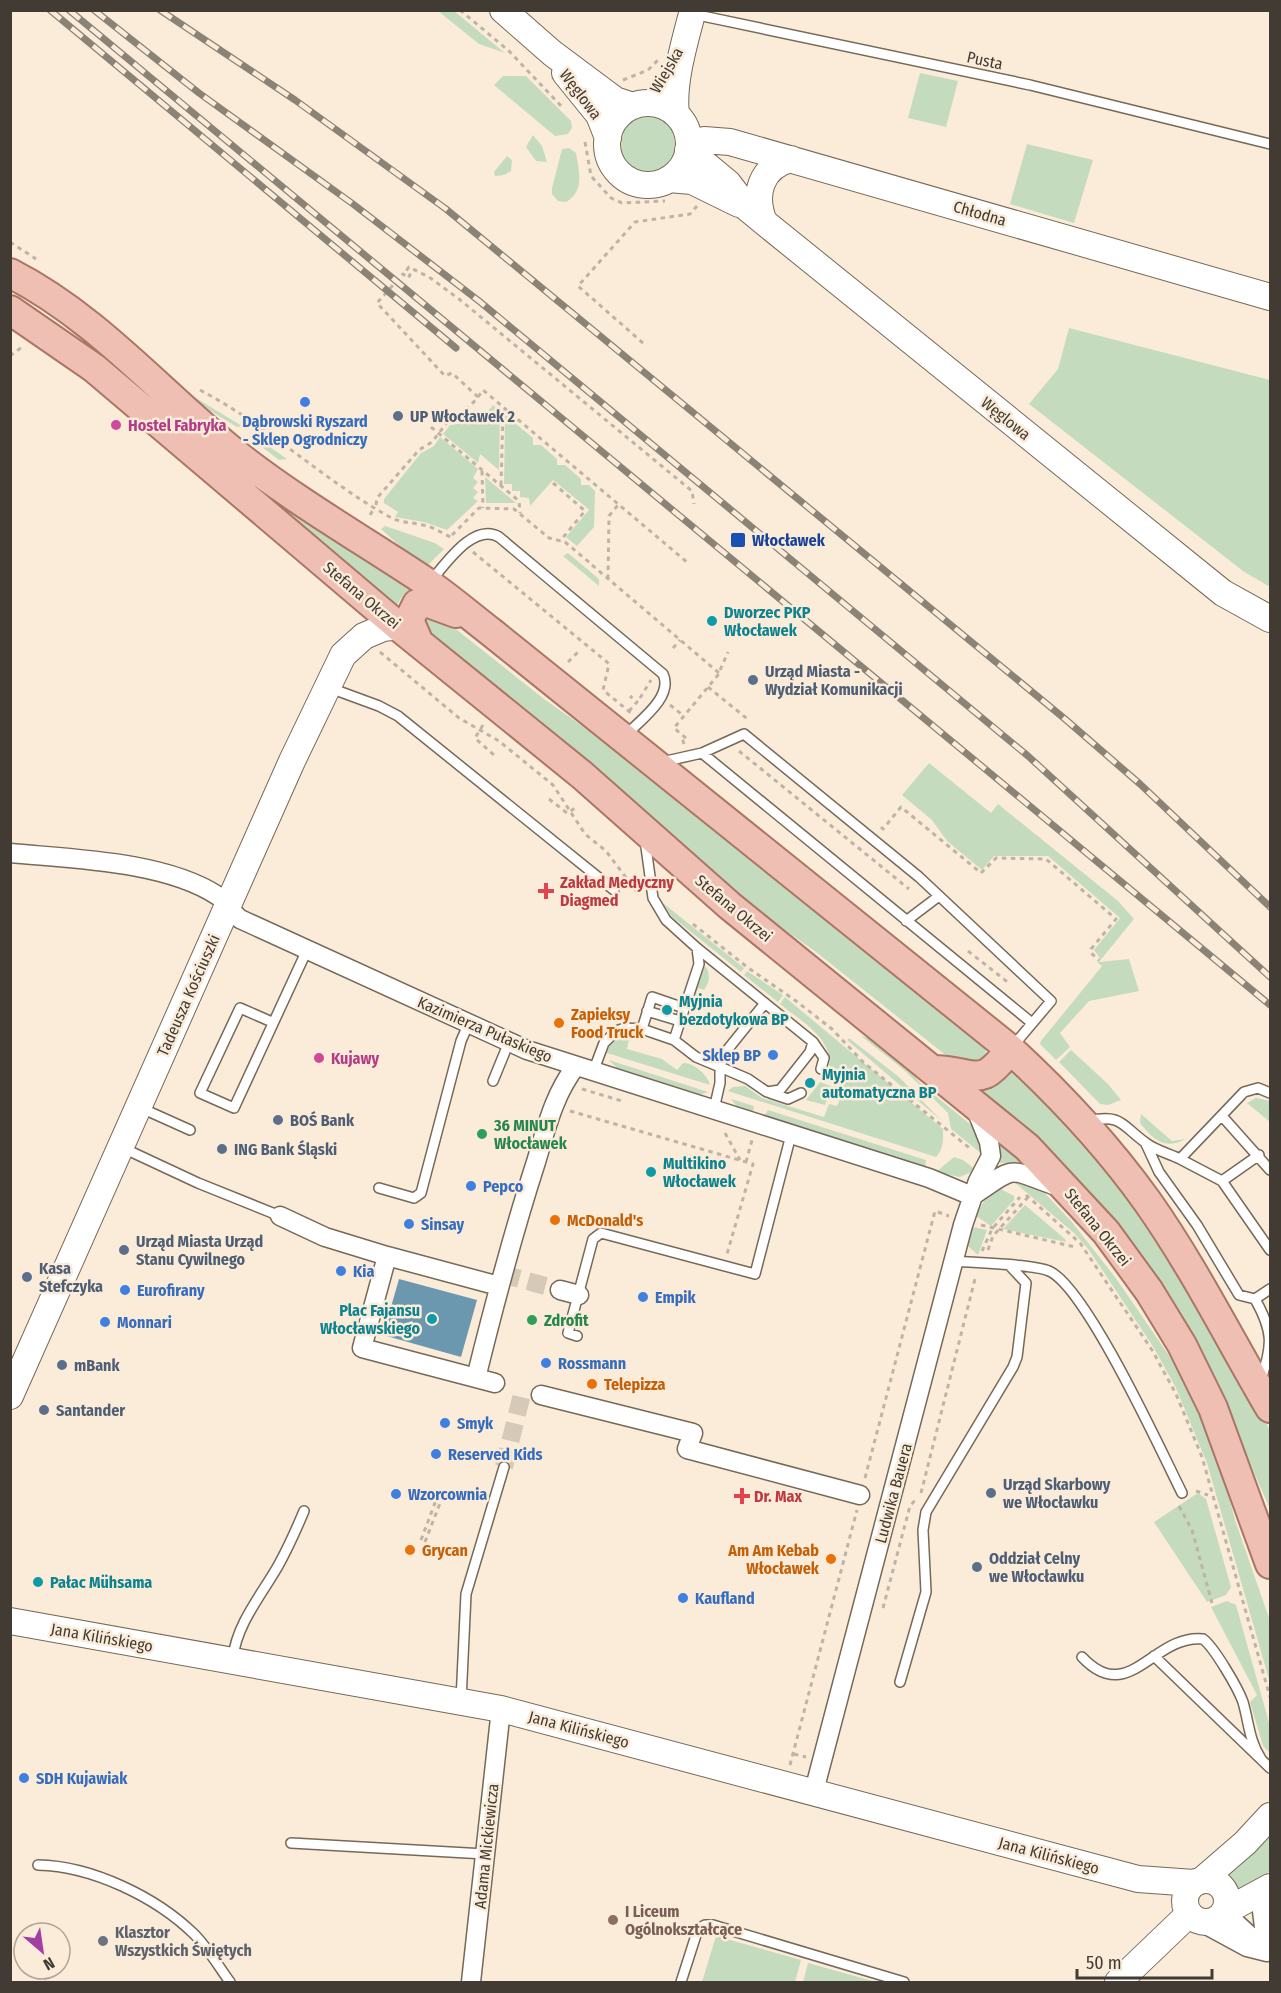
<svg xmlns="http://www.w3.org/2000/svg" width="1281" height="1993" font-family="'Fira Sans Condensed',sans-serif">
  <rect width="100%" height="100%" fill="#fbecd9"/>
  <path fill="#c5dbbe" d="M438,11H454L505,53L479,44Z
    M920,73L958,81L946,127L908,118Z
    M503,76H526L571,121L572,128L568,134L555,136L494,85Z
    M621 144a27 27 0 1 1 54 0a27 27 0 1 1-54 0Z
    M533,135L542,146L547,162L536,161L526,147Z
    M1027,144L1093,160L1074,223L1010,204Z
    M569,148L576,153C579,172 585,191 566,202L558,201L552,194V188L562,149Z
    M507,156L512,160L511,171L504,175L495,176L494,172Z
    M1069,328L1270,380V587L1243,571L1029,404L1058,369Z
    M186,392L242,426L237,427L199,404Z
    M493,405L500,411L499,470L480,454L478,463L443,434L450,425L480,421Z
    M505,415L533,438V445H541L557,459V465H565L581,479V485H589L595,491L594,527L577,546L566,537L589,510L586,507L553,480L530,506L529,498L520,497V491H512V484H504Z
    M188,429L412,589L404,594L394,609Z
    M440,437L478,469L473,478L478,482L473,488L478,492L473,498L478,501L447,530L424,522L395,517L398,512L384,503V499L421,453L434,446Z
    M257,438L287,459L279,460L258,444Z
    M485,477L516,503H486Z
    M385,526L435,543L444,549L427,566H422L381,529Z
    M568,553L599,579V586L563,556Z
    M423,614L442,618L544,699L633,762L986,1048L985,1057L979,1062L953,1061L816,952L744,901L426,636Z
    M929,763L991,813L998,804L1118,901L1134,919L1099,962L1129,959L1139,991L1089,1001L1060,1033L1070,1047L1056,1060L1040,1044L1041,1041L1102,966L1097,962L1100,958L1094,950L1120,918L1048,856H994L982,870L947,841L932,820L902,795Z
    M663,903L744,968L741,972L671,916Z
    M702,967H706C711,975 709,983 704,990L699,988L696,992L700,995L692,1003Z
    M747,971L783,995L778,1002L744,975Z
    M785,997L943,1129C943,1139 944,1149 936,1157L728,1091L733,1087L745,1086L762,1098L824,1117L829,1104L837,1106L840,1098L829,1094L825,1105L806,1100L820,1082L833,1087L842,1076L829,1065C833,1038 798,1019 780,1004Z
    M860,1035L882,1045L900,1059L921,1084L970,1124L975,1129L982,1154L951,1129L948,1113L904,1070Z
    M621,1036L629,1040L627,1049L662,1059L677,1070L683,1063C693,1062 708,1075 710,1085L607,1053L610,1043Z
    M849,1038L899,1077L942,1121L847,1040Z
    M1071,1050L1108,1084L1121,1100L1108,1105L1100,1104L1059,1062Z
    M609,1060L708,1092L697,1096L619,1070Z
    M1011,1066L1109,1168L1170,1258L1270,1430V1509L1226,1409L976,1087Z
    M1256,1098L1270,1101V1126V1122L1247,1103Z
    M731,1099L754,1106L753,1113L738,1108Z
    M768,1110L926,1160L925,1169L764,1116Z
    M1141,1114L1172,1141L1185,1139C1165,1151 1153,1139 1140,1123Z
    M1000,1141L1022,1162L1000,1163Z
    M954,1157L963,1160L976,1170L960,1177L936,1172Z
    M1012,1180L1038,1186L1071,1221L1115,1277L1190,1386L1215,1445L1235,1520L1270,1621V1683L1207,1463L1176,1388L1154,1348L1089,1250L1074,1233Z
    M995,1186L1014,1196V1200L991,1226L976,1216L988,1193Z
    M1025,1205L1065,1239L1066,1242L1003,1229Z
    M973,1227L987,1230L978,1255L968,1246Z
    M1198,1493L1206,1499L1231,1587L1226,1595L1207,1602L1154,1522Z
    M1227,1601L1236,1605L1270,1726V1753L1263,1746L1250,1702L1257,1695L1211,1607Z
    M1270,1833V1871L1236,1897L1231,1885L1220,1875Z
    M716,1936L801,1960L795,1982H702Z
    M808,1963L876,1982H803Z"/>
  <path fill="#6c98af" d="M399,1279L477,1300L461,1357L383,1335Z"/>
  <g fill="none" stroke-linecap="round" stroke-linejoin="round">
    <path stroke="#d6c9b8" stroke-width="18" stroke-dasharray="18 9" stroke-linecap="butt" d="M502,1274L560,1290
      M504,1467L523,1390"/>
    <g stroke="#766958" stroke-width="12">
      <path id="lane" d="M693,14L1030,85L1270,144
        M430,582C445,565 473,522 499,537L663,674C674,697 639,721 625,736
        M330,688L379,706L398,716L614,890
        M702,753L1032,1023
        M662,762L702,753L744,734L919,877L1051,1001L1013,1046
        M645,840L653,898L666,920L697,948L813,1042L810,1052L780,1090L767,1092L748,1079L720,1067L724,1054L765,1003
        M906,921L939,896
        M647,1011L680,1021
        M272,1022L240,1008L200,1093L234,1108L307,950
        M642,1029L652,997L684,1008
        M674,1040L699,964L697,948
        M813,1042L824,1058L821,1069
        M593,1072L604,1043L616,1031L625,1028L642,1029L674,1040L696,1057L720,1067V1083L714,1109
        M493,1081L509,1042
        M770,1093L788,1099L801,1093
        M141,1108L190,1130
        M1222,1116L1270,1170
        M1088,1121C1122,1113 1122,1126 1146,1143C1155,1150 1170,1154 1180,1159L1244,1092L1258,1088L1270,1093
        M1146,1144L1159,1172L1197,1225L1239,1295L1255,1299C1273,1331 1273,1345 1261,1379
        M123,1148L198,1183L280,1216
        M1180,1159L1222,1181L1270,1250
        M1222,1181L1259,1155
        M379,1188L414,1198L421,1193L461,1041L468,1025
        M954,1261C974,1263 1033,1264 1049,1271C1086,1287 1161,1451 1182,1493
        M1255,1299L1270,1289
        M577,1336L568,1333L593,1239L601,1233L755,1274L791,1135
        M1154,1656L1270,1768
        M1082,1657C1129,1707 1153,1634 1203,1639C1214,1647 1238,1688 1243,1702C1249,1723 1249,1740 1261,1759
        M233,1658C236,1625 262,1594 278,1566C288,1548 296,1530 304,1511
        M900,1682L926,1592L923,1530L926,1512L1013,1367L1017,1357L1026,1283L1010,1266
        M461,1701L466,1594L504,1467
        M291,1843L485,1854
        M38,1865C92,1866 156,1897 194,1934C208,1948 219,1967 230,1982
        M681,1982L698,1929L705,1925H713L904,1982"/>
    </g>
    <g stroke="#766958" stroke-width="21">
      <path id="street" d="M10,853C72,859 165,861 218,896C227,902 231,912 240,919L527,1050L929,1178L972,1196
        M974,1195C1018,1164 1007,1169 1056,1186
        M280,1216L325,1237L387,1256
        M560,1290L579,1295
        M476,1378C494,1305 513,1233 536,1162C546,1129 554,1094 576,1066
        M495,1383L362,1348L387,1256L499,1286
        M541,1395L693,1433L687,1449L860,1495
        M814,1791L963,1225L978,1181L991,1156L989,1142L975,1107
        M1224,1912L1262,1947
        M1201,1922L1247,1947L1267,1952
        M1267,1952L1262,1911L1270,1891
        M471,1982L501,1709"/>
    </g>
    <g stroke="#766958" stroke-width="28">
      <path id="secondary" d="M503,10L552,53L615,100L633,106
        M565,73L599,115L608,138
        M607 144a41 41 0 1 1 82 0a41 41 0 1 1-82 0Z
        M676,114C672,83 685,41 693,10
        M689,145L704,140L730,142L1270,297
        M688,150L728,183L747,208L764,222L1223,593L1270,619
        M669,179L692,181L739,204
        M764,222C753,195 760,167 791,159
        M10,1396L292,761L343,655L364,636L383,628L398,626
        M10,1621L501,1709L1138,1879L1194,1883
        M1185 1901a21 21 0 1 1 42 0a21 21 0 1 1-42 0Z
        M1201,1881L1245,1843L1270,1816
        M1224,1912L1270,1887
        M1118,1982L1189,1914"/>
    </g>
    <g stroke="#aa7665" stroke-width="32">
      <path id="primary" d="M10,273C98,318 161,394 237,455C297,502 363,540 426,582C448,597 469,615 491,632L1010,1049C1061,1096 1107,1145 1147,1201C1193,1266 1230,1340 1270,1408
        M10,310L94,368L398,626L582,775L730,906L1027,1147L1106,1232L1149,1291L1182,1345L1213,1408L1270,1564
        M419,643L409,620L417,604L426,602L456,613
        M936,1070C978,1072 980,1090 1010,1049"/>
    </g>
    <path stroke="#bfb3a4" stroke-width="3" stroke-dasharray="4.5 4.5" stroke-linecap="butt" d="M460,10L509,51L563,108
      M623,80L648,70L658,60
      M585,142L591,176L611,198L622,203L665,201
      M10,242L36,259
      M643,343L578,286L635,222L690,214L697,206
      M10,356L22,347
      M200,390C267,425 322,479 388,516C400,523 410,522 423,525C434,527 443,534 453,538
      M478,397L483,390L688,563
      M431,427L519,501L520,513
      M482,471L483,508
      M553,483L585,511L560,541
      M501,485L503,413L506,409
      M376,505L377,498L419,450L432,442L449,420L459,419L478,397L452,373L445,376L377,303L403,274L408,278L410,275L406,271L409,267L429,277L459,299L692,491L694,504
      M370,515L373,510
      M452,535L479,508L514,509L549,538L565,542L590,563
      M473,552L607,662L609,664L603,690L631,713
      M592,565L719,673
      M608,579L609,516L618,505
      M673,648L680,640
      M380,652L459,718L499,741L553,785L585,834L606,851L639,895
      M568,662L578,652
      M708,687L750,721
      M640,698L651,680
      M670,705L684,716
      M629,711L637,702L630,696
      M483,725L475,738L494,755
      M684,744L683,741L687,739L674,728L718,675L728,652
      M739,751L909,889
      M549,799L567,813L577,807
      M881,827L883,829L901,807L981,873L996,858L1046,859L1116,919L1091,949V953L1099,960
      M693,924L747,967L796,1001L832,1029L863,1062L972,1150
      M968,951L1010,984
      M582,1089L622,1101
      M570,1111L753,1164L727,1254
      M725,1133L740,1160
      M746,1162L752,1140
      M1026,1195L1080,1243L1152,1350L1176,1394L1202,1457L1270,1697
      M981,1225L1075,1247
      M988,1250L993,1236L1028,1197
      M982,1251L992,1229L1020,1197
      M865,1478L935,1211L949,1216
      M1196,1491L1208,1495
      M921,1493L976,1275
      M1179,1506L1192,1530L1212,1603
      M421,1540L438,1495
      M425,1542L442,1498
      M883,1608L910,1506L917,1498
      M794,1754L806,1757
      M790,1765L857,1510"/>
    <use href="#lane" stroke="#fff" stroke-width="9"/>
    <use href="#street" stroke="#fff" stroke-width="18"/>
    <use href="#secondary" stroke="#fff" stroke-width="26"/>
    <use href="#primary" stroke="#eebfb2" stroke-width="28"/>
    <g stroke="#8c8377" stroke-width="7">
      <path id="rail" d="M50,10L456,348
        M69,10L1270,1005
        M94,10L199,93L353,204L479,301L1028,756L1270,977
        M160,10L295,100L446,209L1065,719L1140,784L1270,907"/>
    </g>
    <use href="#rail" stroke="#fbecd9" stroke-width="4.5" stroke-dasharray="14" stroke-linecap="butt"/>
  </g>
  <g fill="#3f7fe0" stroke="#fbecd9" stroke-width="2">
    <circle cx="305" cy="402" r="6"/>
    <circle cx="773" cy="1055" r="6"/>
    <circle cx="471" cy="1186" r="6"/>
    <circle cx="409" cy="1224" r="6"/>
    <circle cx="341" cy="1271" r="6"/>
    <circle cx="125" cy="1290" r="6"/>
    <circle cx="643" cy="1297" r="6"/>
    <circle cx="105" cy="1322" r="6"/>
    <circle cx="546" cy="1363" r="6"/>
    <circle cx="445" cy="1423" r="6"/>
    <circle cx="436" cy="1454" r="6"/>
    <circle cx="396" cy="1494" r="6"/>
    <circle cx="683" cy="1598" r="6"/>
    <circle cx="24" cy="1778" r="6"/>
  </g>
  <g fill="#5c6f8a" stroke="#fbecd9" stroke-width="2">
    <circle cx="398" cy="416" r="6"/>
    <circle cx="753" cy="680" r="6"/>
    <circle cx="278" cy="1120" r="6"/>
    <circle cx="222" cy="1149" r="6"/>
    <circle cx="124" cy="1250" r="6"/>
    <circle cx="27" cy="1277" r="6"/>
    <circle cx="62" cy="1365" r="6"/>
    <circle cx="44" cy="1410" r="6"/>
    <circle cx="991" cy="1493" r="6"/>
    <circle cx="977" cy="1567" r="6"/>
  </g>
  <g fill="#d1479c" stroke="#fbecd9" stroke-width="2">
    <circle cx="116" cy="425" r="6"/>
    <circle cx="319" cy="1058" r="6"/>
  </g>
  <rect fill="#1a4fb4" stroke="#fbecd9" stroke-width="2" x="730" y="532" width="16" height="16" rx="3"/>
  <g fill="#0f9aa8" stroke="#fbecd9" stroke-width="2">
    <circle cx="712" cy="621" r="6"/>
    <circle cx="667" cy="1010" r="6"/>
    <circle cx="810" cy="1083" r="6"/>
    <circle cx="651" cy="1172" r="6"/>
    <circle cx="432" cy="1319" r="6"/>
    <circle cx="38" cy="1582" r="6"/>
  </g>
  <g fill="#e0444e" stroke="#fbecd9" stroke-width="2">
    <path d="M543 882h6v6h6v6h-6v6h-6v-6h-6v-6h6z"/>
    <path d="M739 1487h6v6h6v6h-6v6h-6v-6h-6v-6h6z"/>
  </g>
  <g fill="#e8710a" stroke="#fbecd9" stroke-width="2">
    <circle cx="559" cy="1023" r="6"/>
    <circle cx="555" cy="1220" r="6"/>
    <circle cx="592" cy="1384" r="6"/>
    <circle cx="410" cy="1550" r="6"/>
    <circle cx="831" cy="1559" r="6"/>
  </g>
  <g fill="#2e9e5b" stroke="#fbecd9" stroke-width="2">
    <circle cx="482" cy="1134" r="6"/>
    <circle cx="532" cy="1320" r="6"/>
  </g>
  <circle fill="#8d6e63" stroke="#fbecd9" stroke-width="2" cx="613" cy="1920" r="6"/>
  <circle fill="#6b7280" stroke="#fbecd9" stroke-width="2" cx="103" cy="1941" r="6"/>
  <g text-anchor="middle" stroke-width="5" stroke-linejoin="round" paint-order="stroke">
    <g font-size="16" fill="#413b34" stroke="#fbecd9">
      <text transform="translate(985 60) rotate(12)" y="6">Pusta</text>
      <text transform="translate(666 70) rotate(-60)" y="6">Wiejska</text>
      <text transform="translate(581 94) rotate(53)" y="6">Węglowa</text>
      <text transform="translate(980 213) rotate(16)" y="6">Chłodna</text>
      <text transform="translate(1006 418) rotate(39)" y="6">Węglowa</text>
      <text transform="translate(362 595) rotate(40)" y="6">Stefana Okrzei</text>
      <text transform="translate(734 908) rotate(40)" y="6">Stefana Okrzei</text>
      <text transform="translate(188 995) rotate(-66)" y="6">Tadeusza Kościuszki</text>
      <text transform="translate(485 1029) rotate(23)" y="6">Kazimierza Pułaskiego</text>
      <text transform="translate(1098 1227) rotate(51)" y="6">Stefana Okrzei</text>
      <text transform="translate(893 1493) rotate(-75)" y="6">Ludwika Bauera</text>
      <text transform="translate(102 1637) rotate(10)" y="6">Jana Kilińskiego</text>
      <text transform="translate(579 1729) rotate(15)" y="6">Jana Kilińskiego</text>
      <text transform="translate(486 1846) rotate(-84)" y="6">Adama Mickiewicza</text>
      <text transform="translate(1049 1855) rotate(15)" y="6">Jana Kilińskiego</text>
    </g>
    <g font-size="16" font-weight="bold" fill="#4e5e75" stroke="#fbecd9" text-anchor="start">
      <text x="410" y="422">UP Włocławek 2</text>
      <text x="765" y="677">Urząd Miasta -<tspan x="765" dy="18">Wydział Komunikacji</tspan></text>
      <text x="290" y="1126">BOŚ Bank</text>
      <text x="234" y="1155">ING Bank Śląski</text>
      <text x="136" y="1247">Urząd Miasta Urząd<tspan x="136" dy="18">Stanu Cywilnego</tspan></text>
      <text x="39" y="1274">Kasa<tspan x="39" dy="18">Stefczyka</tspan></text>
      <text x="74" y="1371">mBank</text>
      <text x="56" y="1416">Santander</text>
      <text x="1003" y="1490">Urząd Skarbowy<tspan x="1003" dy="18">we Włocławku</tspan></text>
      <text x="989" y="1564">Oddział Celny<tspan x="989" dy="18">we Włocławku</tspan></text>
    </g>
    <g font-size="16" font-weight="bold" fill="#366cbe" stroke="#fbecd9" text-anchor="start">
      <text x="305" y="427" text-anchor="middle">Dąbrowski Ryszard<tspan x="305" dy="18">- Sklep Ogrodniczy</tspan></text>
      <text x="761" y="1061" text-anchor="end">Sklep BP</text>
      <text x="483" y="1192">Pepco</text>
      <text x="421" y="1230">Sinsay</text>
      <text x="353" y="1277">Kia</text>
      <text x="137" y="1296">Eurofirany</text>
      <text x="655" y="1303">Empik</text>
      <text x="117" y="1328">Monnari</text>
      <text x="558" y="1369">Rossmann</text>
      <text x="457" y="1429">Smyk</text>
      <text x="448" y="1460">Reserved Kids</text>
      <text x="408" y="1500">Wzorcownia</text>
      <text x="695" y="1604">Kaufland</text>
      <text x="36" y="1784">SDH Kujawiak</text>
    </g>
    <g font-size="16" font-weight="bold" fill="#b23c85" stroke="#fbecd9" text-anchor="start">
      <text x="128" y="431">Hostel Fabryka</text>
      <text x="331" y="1064">Kujawy</text>
    </g>
    <g font-size="16" font-weight="bold" fill="#164399" stroke="#fbecd9" text-anchor="start">
      <text x="752" y="546">Włocławek</text>
    </g>
    <g font-size="16" font-weight="bold" fill="#0d838f" stroke="#fbecd9" text-anchor="start">
      <text x="724" y="618">Dworzec PKP<tspan x="724" dy="18">Włocławek</tspan></text>
      <text x="679" y="1007">Myjnia<tspan x="679" dy="18">bezdotykowa BP</tspan></text>
      <text x="822" y="1080">Myjnia<tspan x="822" dy="18">automatyczna BP</tspan></text>
      <text x="663" y="1169">Multikino<tspan x="663" dy="18">Włocławek</tspan></text>
      <text x="420" y="1316" text-anchor="end">Plac Fajansu<tspan x="420" dy="18">Włocławskiego</tspan></text>
      <text x="50" y="1588">Pałac Mühsama</text>
    </g>
    <g font-size="16" font-weight="bold" fill="#be3a42" stroke="#fbecd9" text-anchor="start">
      <text x="560" y="888">Zakład Medyczny<tspan x="560" dy="18">Diagmed</tspan></text>
      <text x="754" y="1502">Dr. Max</text>
    </g>
    <g font-size="16" font-weight="bold" fill="#c56008" stroke="#fbecd9" text-anchor="start">
      <text x="571" y="1020">Zapieksy<tspan x="571" dy="18">Food Truck</tspan></text>
      <text x="567" y="1226">McDonald's</text>
      <text x="604" y="1390">Telepizza</text>
      <text x="422" y="1556">Grycan</text>
      <text x="819" y="1556" text-anchor="end">Am Am Kebab<tspan x="819" dy="18">Włocławek</tspan></text>
    </g>
    <g font-size="16" font-weight="bold" fill="#27864d" stroke="#fbecd9" text-anchor="start">
      <text x="494" y="1131">36 MINUT<tspan x="494" dy="18">Włocławek</tspan></text>
      <text x="544" y="1326">Zdrofit</text>
    </g>
    <g font-size="16" font-weight="bold" fill="#785e54" stroke="#fbecd9" text-anchor="start">
      <text x="625" y="1917">I Liceum<tspan x="625" dy="18">Ogólnokształcące</tspan></text>
    </g>
    <g font-size="16" font-weight="bold" fill="#5b616d" stroke="#fbecd9" text-anchor="start">
      <text x="115" y="1938">Klasztor<tspan x="115" dy="18">Wszystkich Świętych</tspan></text>
    </g>
  </g>
  <rect width="1281" height="1993" fill="none" stroke="#413b34" stroke-width="24"/>
  <g transform="translate(42 1951) rotate(151)"><circle r="28" fill="#fbecd9" stroke="#b1a597" stroke-width="1.5"/>
  <path d="M0-4.5L10 22L0 15L-10 22Z" fill="#a33ea3"/>
  <text y="-9" font-size="16" font-weight="bold" text-anchor="middle" fill="#413b34">N</text>
  </g>
  <path d="M1077 1969v9h135v-9" fill="none" stroke="#413b34" stroke-width="3"/>
  <text x="1086" y="1969" font-size="18" fill="#413b34" stroke="#fbecd9" stroke-width="4.5" paint-order="stroke">50 m</text>
</svg>
